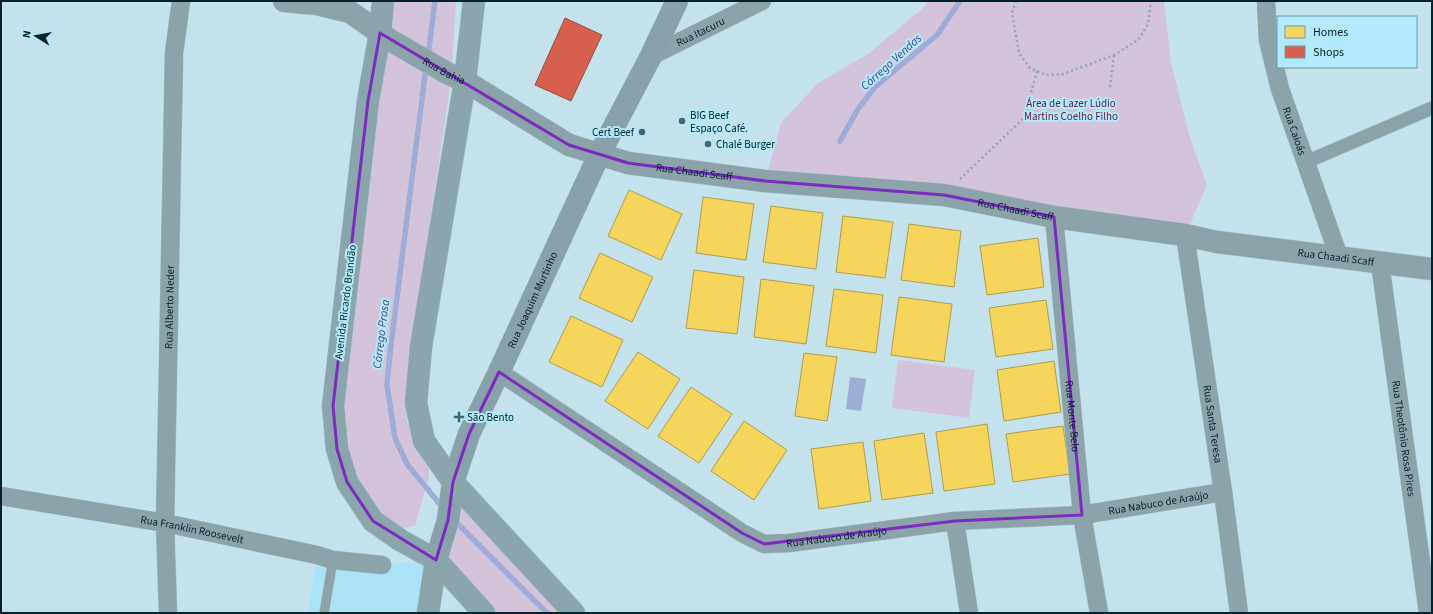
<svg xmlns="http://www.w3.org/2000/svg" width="1433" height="614" font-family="'Source Sans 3',sans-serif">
  <rect width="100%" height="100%" fill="#c3e2eb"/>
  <path fill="#a9e3f5" d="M317,555L382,565L436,560L428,613H308Z"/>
  <path fill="#d3c4db" d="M393,1H456L451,80L409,364L406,417L416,447L429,468V477L415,526L402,528L381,513L358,479L343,448L341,406L374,105Z
    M928,1H1164L1171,62L1190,138L1207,185L1185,235L765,181L781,123L818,83L868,54L922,9Z
    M898,360L975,370L969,418L892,408Z
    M453,482L574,613H484L436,560Z"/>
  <path fill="#9facd8" d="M850,377L866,379L861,411L846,409Z"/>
  <path fill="#f6d55c" stroke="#ae9f4d" d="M629,190L682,214L661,260L608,236Z
    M703,197L754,204L746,260L696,253Z
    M771,206L823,213L816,269L763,262Z
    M843,216L893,222L885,278L836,272Z
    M909,224L961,231L954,287L901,280Z
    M1038,238L1044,287L987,295L980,246Z
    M600,253L653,277L632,322L579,298Z
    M694,270L744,277L737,334L686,328Z
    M761,279L814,286L806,344L754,337Z
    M834,289L883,295L876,353L826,346Z
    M899,297L952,304L944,362L891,355Z
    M1046,300L1053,349L996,357L989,308Z
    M571,316L623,340L602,387L549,362Z
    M638,352L680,379L648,429L605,401Z
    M804,353L837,357L827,421L795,416Z
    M1054,361L1061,412L1004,421L997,370Z
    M691,387L732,414L699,463L658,436Z
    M744,421L787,450L754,500L711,471Z
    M987,424L995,484L944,491L936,432Z
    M1063,426L1070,474L1013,482L1006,434Z
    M924,433L933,493L882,500L874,441Z
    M863,442L871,501L819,509L811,449Z"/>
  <path fill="#d6604d" stroke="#974d42" d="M565,18L602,35L571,101L535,85Z"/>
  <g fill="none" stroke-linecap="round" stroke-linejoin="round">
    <path stroke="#9facd8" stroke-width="5.5" d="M428,56L435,1
      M426,67L390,353L387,385L395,438L407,464L443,508
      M840,141L858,109L875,87L937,35L960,1
      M454,520L547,613"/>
    <g stroke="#a4bec5" stroke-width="10">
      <path id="service" d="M324,613L333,560"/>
    </g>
    <g stroke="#a4bec5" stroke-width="14">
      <path id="pedestrian" d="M1306,162L1432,108"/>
    </g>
    <g stroke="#a4bec5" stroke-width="19">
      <g id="minor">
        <path id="s1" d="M1266,1L1268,40L1280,89L1339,257"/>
        <path id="s2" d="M651,56L762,1"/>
        <path id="s3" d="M1054,217L1082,515L1099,613"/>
        <path id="s4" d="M1185,235L1223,492L1239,613"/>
        <path id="s5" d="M1380,263L1428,613"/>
        <path id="s6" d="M499,372L742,533L764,544L789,543L955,521L1082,515L1223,492"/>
        <path id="s7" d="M1,496L165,523L317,555L333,560L382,565"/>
        <path d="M955,521L969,613"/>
        <path id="s8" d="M168,613L165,523L174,53L181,1"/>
      </g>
    </g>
    <g stroke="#a4bec5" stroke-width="23">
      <g id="tertiary">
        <path id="s9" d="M284,1L317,4L350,12L390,40L447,73L465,81L569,145L628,163L765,181L944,195L1054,217L1185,235L1217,242L1432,269"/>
        <path d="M428,613L436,560"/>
      </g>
    </g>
    <g stroke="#a4bec5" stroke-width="23">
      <g id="secondary">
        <path id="s10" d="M436,560L448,520L453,482L469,434L499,372L599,155L651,56L677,1"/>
      </g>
    </g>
    <g stroke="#a4bec5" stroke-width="23">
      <path id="primary" d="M383,1L380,33L368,101L333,406L337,449L347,482L373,521L400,540L436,560L484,613
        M474,1L465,81L421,347L416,403L424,441L453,482L574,613"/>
    </g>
    <path stroke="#91a8b0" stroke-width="2.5" stroke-dasharray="2 3" stroke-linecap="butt" d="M1016,1L1012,13L1019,53L1030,68L1046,75L1063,74L1114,55L1138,40L1148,24L1151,1
      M1110,87L1114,55
      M960,179L1024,118L1037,71"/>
    <use href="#service" stroke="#8ca3aa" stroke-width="9"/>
    <use href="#pedestrian" stroke="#8ca3aa" stroke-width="13"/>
    <use href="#minor" stroke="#8ca3aa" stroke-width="18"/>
    <use href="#tertiary" stroke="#8ca3aa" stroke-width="22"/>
    <use href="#secondary" stroke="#88a1aa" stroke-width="22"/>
    <use href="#primary" stroke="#8aa6ac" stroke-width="22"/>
  </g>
  <path fill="none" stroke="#7b2cbf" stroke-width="3" stroke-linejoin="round" d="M380,33L569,145L628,163L765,181L944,195L1054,217L1082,515L955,521L764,544L742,533L499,372L469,434L453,482L448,520L436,560L373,521L347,482L337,449L333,406L368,101Z"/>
  <g fill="#48656e" stroke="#b3eafb" stroke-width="1.5">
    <circle cx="682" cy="121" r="4"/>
    <circle cx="642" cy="132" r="4"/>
    <circle cx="708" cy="144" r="4"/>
    <path d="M457 411h4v4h4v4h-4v4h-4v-4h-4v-4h4z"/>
  </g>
  <g text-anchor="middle" stroke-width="4" stroke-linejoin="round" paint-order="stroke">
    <g font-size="11" fill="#05222a" stroke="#b3eafb">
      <text dy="4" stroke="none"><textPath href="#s2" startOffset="55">Rua Itacuru</textPath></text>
      <text dy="4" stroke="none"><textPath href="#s9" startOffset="178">Rua Bahia</textPath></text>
      <text dy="4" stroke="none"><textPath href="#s1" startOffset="134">Rua Caioás</textPath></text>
      <text dy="4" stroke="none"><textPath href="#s9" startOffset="452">Rua Chaadi Scaff</textPath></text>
      <text dy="4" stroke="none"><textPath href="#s9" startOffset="776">Rua Chaadi Scaff</textPath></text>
      <text dy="4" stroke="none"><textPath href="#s9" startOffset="1100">Rua Chaadi Scaff</textPath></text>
      <text dy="4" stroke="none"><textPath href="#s10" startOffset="279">Rua Joaquim Murtinho</textPath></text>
      <text transform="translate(345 302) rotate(-83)" y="4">Avenida Ricardo Brandão</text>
      <text dy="4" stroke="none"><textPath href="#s8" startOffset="306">Rua Alberto Neder</textPath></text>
      <text dy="4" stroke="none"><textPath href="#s3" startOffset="200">Rua Monte Belo</textPath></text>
      <text dy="4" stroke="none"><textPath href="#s4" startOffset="191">Rua Santa Teresa</textPath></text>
      <text dy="4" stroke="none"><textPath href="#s5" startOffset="177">Rua Theotônio Rosa Pires</textPath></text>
      <text dy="4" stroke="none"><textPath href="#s6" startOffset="713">Rua Nabuco de Araújo</textPath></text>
      <text dy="4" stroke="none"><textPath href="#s7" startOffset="194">Rua Franklin Roosevelt</textPath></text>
      <text dy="4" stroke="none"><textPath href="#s6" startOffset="389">Rua Nabuco de Araújo</textPath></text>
    </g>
    <g font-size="11" fill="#642053" stroke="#b3eafb">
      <text x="1071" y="107">Área de Lazer Lúdio<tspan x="1071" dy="13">Martins Coelho Filho</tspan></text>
    </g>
    <g font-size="11" fill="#05222a" stroke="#b3eafb" text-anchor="start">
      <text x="690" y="119">BIG Beef<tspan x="690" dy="13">Espaço Café.</tspan></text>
      <text x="634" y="136" text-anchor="end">Cert Beef</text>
      <text x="716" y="148">Chalé Burger</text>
      <text x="467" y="421">São Bento</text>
    </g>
    <g font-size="12" font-style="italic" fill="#43458d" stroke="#b3eafb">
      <text transform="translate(891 62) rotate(-42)" y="4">Córrego Vendas</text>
      <text transform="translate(381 334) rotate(-83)" y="4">Córrego Prosa</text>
    </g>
  </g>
  <rect width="1433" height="614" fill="none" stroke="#05222a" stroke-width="4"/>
  <rect x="1277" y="16" width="140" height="52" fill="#b3eafb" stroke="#6d9aa7"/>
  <rect x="1285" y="26" width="20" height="12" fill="#f6d55c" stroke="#6d9aa7"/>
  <text x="1313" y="36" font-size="12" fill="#05222a">Homes</text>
  <rect x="1285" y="46" width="20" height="12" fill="#d6604d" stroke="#6d9aa7"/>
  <text x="1313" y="56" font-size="12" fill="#05222a">Shops</text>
  <g transform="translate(36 36) rotate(281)" stroke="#b3eafb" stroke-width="3" paint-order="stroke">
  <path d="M0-3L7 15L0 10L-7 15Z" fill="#05222a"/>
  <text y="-6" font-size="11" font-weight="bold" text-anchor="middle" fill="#05222a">N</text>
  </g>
</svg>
